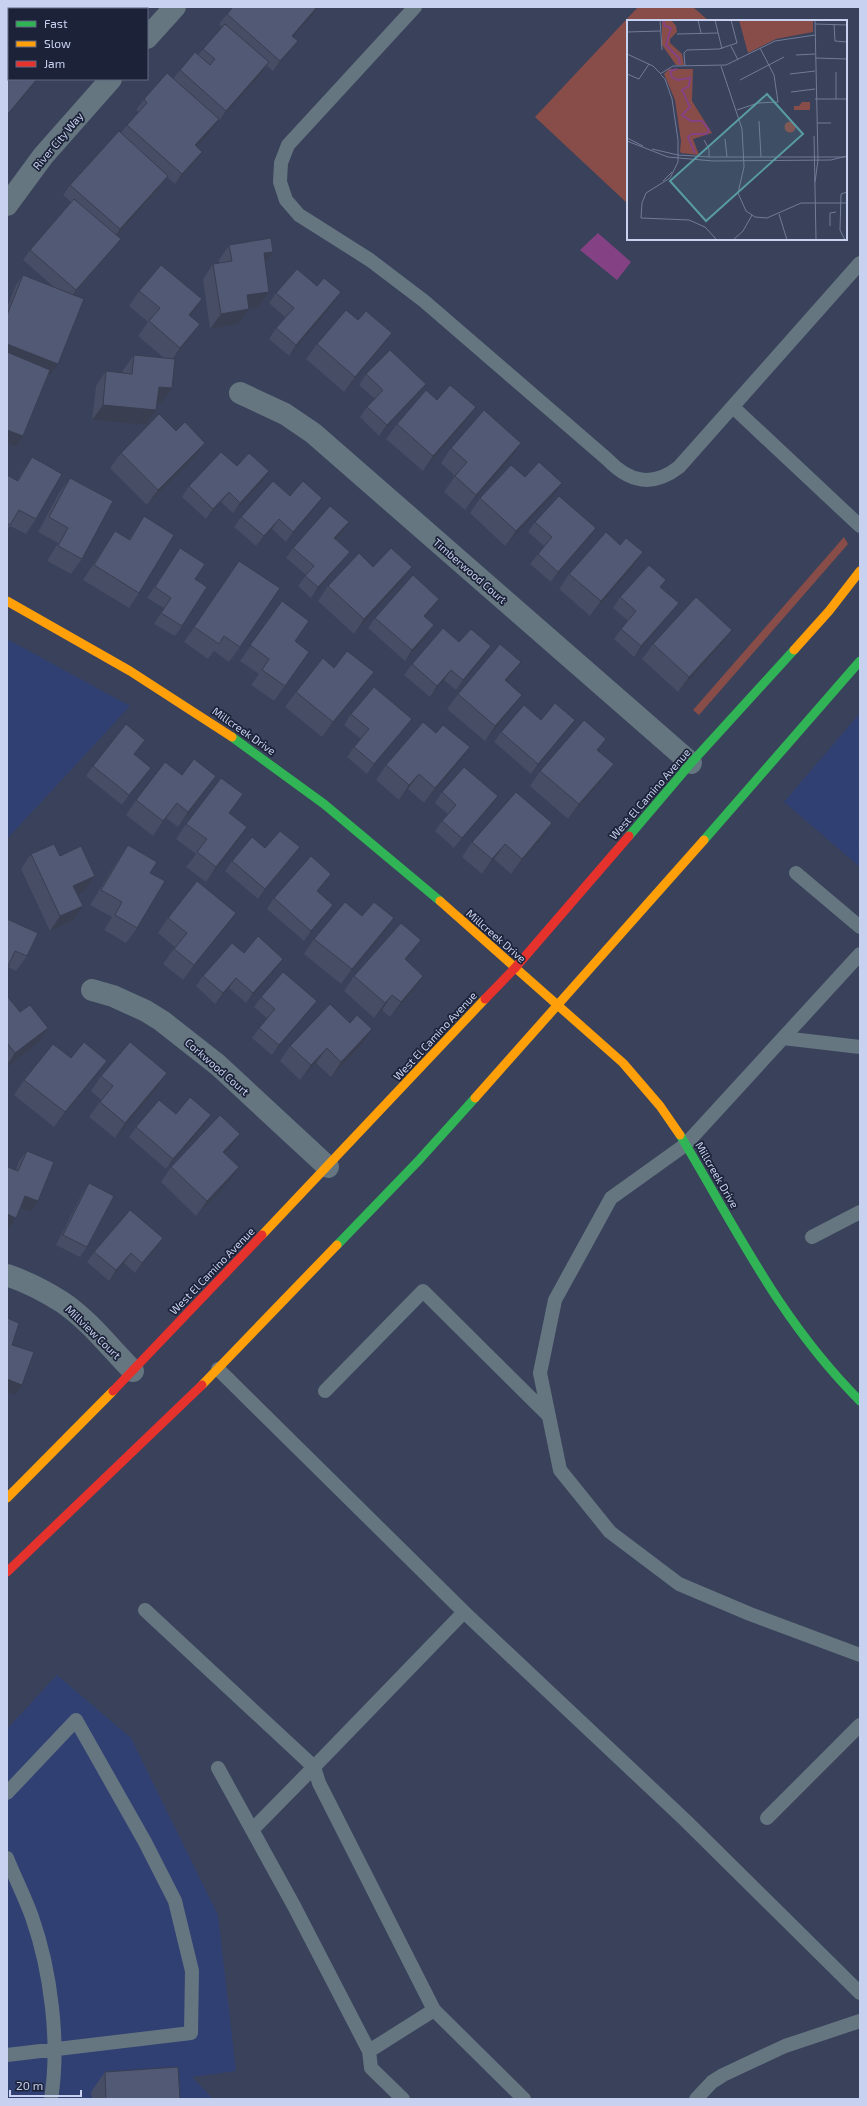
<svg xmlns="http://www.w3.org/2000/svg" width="867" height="2106" font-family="'Exo 2',sans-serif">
  <rect width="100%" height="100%" fill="#39415b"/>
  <path fill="#314072" d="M7,639L130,706L7,839Z
    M860,713V867L784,802Z
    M57,1675L131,1738L218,1915L236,2071L192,2077L213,2099H7V1729Z"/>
  <path fill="#884d48" d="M638,7H693L709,21H628V204L535,117Z
    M844,537L848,544L699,715L693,710Z"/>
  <path fill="#844284" d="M598,233L631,262L617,280L580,250Z"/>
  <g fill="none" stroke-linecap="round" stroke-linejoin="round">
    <path stroke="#657680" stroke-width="14" d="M415,7L288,145L281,163L280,182L286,200L299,215L370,260L424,301L607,459C629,482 652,488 679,467L860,263
      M733,407L860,526
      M796,873L860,927
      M860,954L685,1145L611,1198L555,1300L540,1373L560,1470L610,1532L679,1584L750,1614L860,1655
      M783,1038L860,1047
      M812,1237L860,1212
      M218,1369L464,1612
      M325,1391L423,1291L549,1416
      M145,1610L314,1767L252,1830
      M218,1768L294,1906L369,2051
      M7,1793L76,1720L145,1842L175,1901L192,1971L191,2033L7,2055
      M767,1818L860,1725
      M7,1858C15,1878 25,1897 32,1917C51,1971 60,2043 51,2099
      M403,2099L371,2068L369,2051L434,2010
      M524,2099L434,2010L319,1783L314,1767L464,1612L685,1820L860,1993
      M696,2099L712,2082L723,2075L785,2046L860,2021"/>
    <path stroke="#657680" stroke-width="22" d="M147,38L175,7
      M7,205L43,156L111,79
      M240,393L285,414L313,433L691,763
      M92,990L113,996L146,1011L162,1021L218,1065L328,1167
      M7,1275C27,1282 45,1291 62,1302C89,1320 111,1349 133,1371"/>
    <path stroke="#30b455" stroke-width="9" d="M232,737L324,804L440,901
      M629,836L691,763L794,650
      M704,840L860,661
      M680,1135C737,1230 780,1321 860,1401
      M337,1245L420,1159L475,1098"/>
    <path stroke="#ff9f0a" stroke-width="9" d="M7,601L130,671L232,737
      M794,650L829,611L860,571
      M440,901L623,1063L660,1106L680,1135
      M475,1098L704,840
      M262,1235L485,999
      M202,1385L337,1245
      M7,1498L113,1391"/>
    <path stroke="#e5322d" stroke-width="9" d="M485,999L515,968L629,836
      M113,1391L262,1235
      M7,1572L202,1385"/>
  </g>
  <path fill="#464d64" d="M10,7H112L110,9H9V79H38L7,116V10Z
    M315,12L293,36L290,51L273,71L267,66L262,73L219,121L218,120L212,130L197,146L195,162L175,184L167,177L161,186L117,236L121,239L113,249L74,295L50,375L49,374L23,436L16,447L7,443V308L16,285L23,275L54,287L23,260L30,250L71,202L63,195L70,185L121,133L127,125L139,112L136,110L144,99L173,79L180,70L198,55L203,49L222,27L219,24L227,14Z
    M229,245L273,252L265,263L269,292L259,307L249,308L238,324L210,329L203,279L213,264L219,263V260Z
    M139,291L190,316L200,324L189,339L173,359L161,403L157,402L156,410L146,425L92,420L96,386L106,371L123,373V370L134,355L164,358L138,336L148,322L129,306Z
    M276,293L334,303L289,356L269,339L276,328L285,317L269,303Z
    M317,344L381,348L344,392L306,359Z
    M366,374L418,394L379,436L360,417L367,407L375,399L359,385Z
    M476,407L465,422L423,471L386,439L397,424Z
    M176,431L205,443L194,458L147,505L110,468L121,453Z
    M451,448L511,458L465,510L444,492L455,476L441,463Z
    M32,457L36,519L26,534L10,526L7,530V475L17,481L22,472Z
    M237,466L262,482L233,513L221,502L206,519L182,497L189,486Z
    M525,477L551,498L505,546L470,513L480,498Z
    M70,478L82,559L71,574L47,561L58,543L38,532L59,493Z
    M290,496L315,508L286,542L272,529L256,546L234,527L241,517Z
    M144,516L139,593L129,608L83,580L105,546L115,531L129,539Z
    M535,522L589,538L551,582L530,564L538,554L544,546L528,532Z
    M342,533L336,539L350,552L342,562L311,598L298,586L306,575L286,558L293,548Z
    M180,548L195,579L182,626L175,636L154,624L164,608L147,598Z
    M643,552L632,568L590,616L559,589L569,574Z
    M373,567H412L401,582L354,634L318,601L328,586Z
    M229,576L240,647L229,662L214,651L208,659L184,642Z
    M661,588L671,613L634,657L614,639L621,629L628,621L613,608L620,597Z
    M282,601L295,641L309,652L274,701L251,685L259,674L240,661Z
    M432,609L425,617L434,625L427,636L405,661L368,628L375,618Z
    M732,630L721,645L678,692L642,659L653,644Z
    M459,642L484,657L456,690L444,680L430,697L404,675L412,664Z
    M334,668L374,672L363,687L322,737L285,707L296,692Z
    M510,677L506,681L511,710L485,741L447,709L458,694Z
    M351,714L412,719L404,729L367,774L347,757L354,747L361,739L344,725Z
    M541,720L568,730L531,774L494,742L501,732Z
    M606,739L598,751L603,779L568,819L530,786L540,771Z
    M138,750L134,754L144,778L122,805L86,776L93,766Z
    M459,762L424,803L408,789L399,800L376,780L386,765Z
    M182,775L206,791L178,827L166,818L153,836L126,815L136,800Z
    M442,792L491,806L454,848L435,831L442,821L448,814L435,803Z
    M229,813L237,842L206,882L186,867L196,854L176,839L186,824Z
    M542,838L511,874L494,859L482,874L462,857L472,842Z
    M860,840V845L858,844Z
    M128,845L150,873L137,928L126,943L104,930L112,917L90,905L118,860Z
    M265,848L292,858L258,899L225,871L232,861Z
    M31,854L60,856L95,876L85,891L77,894L72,921L50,931L21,869Z
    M324,884L318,891L326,915L304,941L267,909L274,898Z
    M236,913L225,928L183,980L163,964L175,947L158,933L168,918Z
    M7,919L27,956L16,971L8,967Z
    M384,933L341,984L304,954L314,939Z
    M421,940L410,955L406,960L413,991L390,1017L382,1010L374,1018L344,991L354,976Z
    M244,953L283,959L276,969L246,1003L229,988L215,1004L196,986L203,976Z
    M7,996L20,1012L48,1028L38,1043L7,1067Z
    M261,997L309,1011L272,1055L252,1038L259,1028L267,1018L254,1007Z
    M362,1044L331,1077L316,1063L300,1080L280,1061L290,1046Z
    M71,1058L107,1061L96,1076L54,1127L14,1095L24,1080Z
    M167,1073L157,1088L115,1138L89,1117L101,1100L91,1091L101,1076Z
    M176,1114L204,1126L166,1169L129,1137L136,1127Z
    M229,1149L225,1154L229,1182L196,1216L161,1182L171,1167Z
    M27,1151L38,1201L31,1212L21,1208L16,1218L9,1229L7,1228V1169L8,1167L16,1170L19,1161Z
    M89,1183L87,1247L80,1257L56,1245L82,1194Z
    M163,1238L156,1248L135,1273L124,1263L109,1281L87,1262L94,1252Z
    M105,2072L180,2099H92L91,2092Z"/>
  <path fill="#393e51" d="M317,7H318L315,12L285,46L292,36Z
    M298,41L290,51L273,71L280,61Z
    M269,62L262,73L219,121L226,111Z
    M37,79H38L35,83L7,116V115Z
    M219,119L212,130L188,156L195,145Z
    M202,152L195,162L175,184L182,174Z
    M168,176L161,186L113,240L120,229Z
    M121,239L113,249L69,300L76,290Z
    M273,252L262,267L264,253Z
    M269,292L259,307L236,310L247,295Z
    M341,292L334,303L289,356L296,345Z
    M202,299L192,314L178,330L189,315Z
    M249,309L238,324L210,329L221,314Z
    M200,324L189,339L170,363L180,348Z
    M392,333L381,348L344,392L355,377Z
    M7,344L58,364L50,375L7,357Z
    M426,384L418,394L379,436L387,425Z
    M159,387L172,388L161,403L148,402Z
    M103,405L156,410L146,425L92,420Z
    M476,407L465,422L423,471L433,456Z
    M7,430L23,436L16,447L7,443Z
    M205,443L194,458L147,505L158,490Z
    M521,443L511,458L465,510L476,495Z
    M269,471L262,482L233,513L240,503Z
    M562,483L551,498L505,546L516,531Z
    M229,492L221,502L206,519L213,509Z
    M322,498L315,508L286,542L293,532Z
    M279,519L272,529L256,546L264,536Z
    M349,522L342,533L327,549L334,538Z
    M596,528L589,538L551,582L558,572Z
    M350,552L342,562L311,598L318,587Z
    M643,552L632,568L590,616L601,601Z
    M412,567L401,582L354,634L364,619Z
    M439,599L432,609L417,627L424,616Z
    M679,603L671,613L634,657L641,646Z
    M434,625L427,636L405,661L412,650Z
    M732,630L721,645L678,692L689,677Z
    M491,646L484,657L456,690L463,680Z
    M521,662L510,677L495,695L505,680Z
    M451,670L444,680L430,697L437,686Z
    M374,672L363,687L322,737L333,722Z
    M522,695L511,710L485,741L495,726Z
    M412,719L404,729L367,774L374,764Z
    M575,720L568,730L531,774L538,764Z
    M606,739L596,754L597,750Z
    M470,747L459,762L424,803L435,788Z
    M614,764L603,779L568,819L579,804Z
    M151,768L144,778L122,805L129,795Z
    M419,774L408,789L399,800L409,785Z
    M216,776L206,791L178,827L188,812Z
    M498,796L491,806L454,848L462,838Z
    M177,803L166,818L153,836L163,821Z
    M552,823L542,838L511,874L522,859Z
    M247,827L237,842L206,882L216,867Z
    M505,844L494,859L482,874L492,859Z
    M300,847L292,858L258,899L265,889Z
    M331,874L324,884L310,901L317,891Z
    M95,876L85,891L63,901L73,886Z
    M333,905L326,915L304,941L311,931Z
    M83,906L72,921L50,931L60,916Z
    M236,913L225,928L183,980L194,965Z
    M394,918L384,933L341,984L352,969Z
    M421,940L410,955L394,974L405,959Z
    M283,959L276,969L246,1003L253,993Z
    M423,976L413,991L390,1017L401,1002Z
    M236,978L229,988L215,1004L223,993Z
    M392,995L382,1010L374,1018L385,1003Z
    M317,1001L309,1011L272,1055L279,1045Z
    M48,1028L38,1043L7,1067V1065L15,1053Z
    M372,1029L362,1044L331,1077L341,1062Z
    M327,1048L316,1063L300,1080L311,1065Z
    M107,1061L96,1076L54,1127L65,1112Z
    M167,1073L157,1088L115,1138L125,1123Z
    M211,1115L204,1126L166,1169L173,1159Z
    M240,1134L229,1149L212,1167L223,1152Z
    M239,1167L229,1182L196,1216L207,1201Z
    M25,1196L38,1201L31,1212L18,1207Z
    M7,1214L16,1218L9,1229L7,1228Z
    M163,1238L156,1248L135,1273L142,1263Z
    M131,1253L124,1263L109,1281L116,1270Z
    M7,1379L22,1385L15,1395L7,1392Z"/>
  <path fill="#515974" stroke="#393e51" d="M10,7H81L84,9H9V35L7,34V10Z
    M94,7H110L109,9H96Z
    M233,7H317L292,36L298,41L280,61L227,14Z
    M225,24L269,62L226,111L180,70L195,52L210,65L215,59L203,49Z
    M7,44L9,45V79H37L7,115Z
    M167,73L219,119L195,145L202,152L182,174L127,125L147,103L144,99Z
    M119,131L168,176L120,229L70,185Z
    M74,199L121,239L76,290L30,250Z
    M271,238L273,252L264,253L269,292L247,295L249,309L221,314L213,264L232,261L229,245Z
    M161,265L202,299L189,315L200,324L180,348L149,321L160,308L139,291Z
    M297,269L317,286L324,278L341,292L296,345L276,328L294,308L276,293Z
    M23,275L84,299L58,364L7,344V315Z
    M346,310L358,320L366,311L392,333L355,377L317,344Z
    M390,350L426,384L387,425L367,407L383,390L366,374Z
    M7,352L50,370L23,436L7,430Z
    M134,355L175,359L172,388L159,387L156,410L103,405L106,371L132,374Z
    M450,385L476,407L433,456L397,424L426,390L437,400Z
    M484,410L521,443L476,495L455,476L467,462L451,448Z
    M159,414L176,431L185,422L205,443L158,490L121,453Z
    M221,452L237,466L249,453L269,471L240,503L229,492L213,509L189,486Z
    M32,457L62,474L36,519L19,510L10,525L7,523V475L18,481Z
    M539,462L562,483L516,531L480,498L511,465L525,477Z
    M70,478L113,501L82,559L58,546L68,528L49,517Z
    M273,481L290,496L303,481L322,498L293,532L279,519L264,536L241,517Z
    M559,496L596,528L558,572L538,554L552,537L535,522Z
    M330,506L349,522L334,538L350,552L318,587L305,576L314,566L293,548Z
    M144,516L174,535L139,593L94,565L115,531L130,540Z
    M606,532L620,545L626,538L643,552L601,601L569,574Z
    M180,548L205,564L195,579L207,587L182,626L161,613L171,598L155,587Z
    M391,548L412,567L364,619L328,586L359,553L373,567Z
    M239,561L280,588L240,647L224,636L219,644L194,627Z
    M649,565L666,580L660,587L679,603L641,646L621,629L636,611L620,597Z
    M413,575L439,599L424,616L434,625L412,650L375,618Z
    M696,597L732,630L689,677L653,644Z
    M282,601L309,621L295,641L309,652L285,686L262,670L269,659L250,645Z
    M443,628L459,642L471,629L491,646L463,680L451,670L437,686L412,664Z
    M500,644L521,662L505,680L522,695L495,726L458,694Z
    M347,651L374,672L333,722L296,692L323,658L334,668Z
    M374,687L412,719L374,764L354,747L369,729L351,714Z
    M555,703L575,720L538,764L501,732L524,705L541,720Z
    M584,720L606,739L597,750L614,764L579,804L540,771Z
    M423,722L436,733L443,725L470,747L435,788L419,774L409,785L386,765Z
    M126,724L145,740L134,754L151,768L129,795L93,766Z
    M194,759L216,776L188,812L177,803L163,821L136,800L165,762L182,775Z
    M464,767L498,796L462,838L442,821L456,805L442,792Z
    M221,778L243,794L229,813L247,827L216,867L197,852L207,839L186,824Z
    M516,792L552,823L522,859L505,844L492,859L472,842Z
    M280,831L300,847L265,889L232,861L252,837L265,848Z
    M54,844L60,856L81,846L95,876L73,886L83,906L60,916L31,854Z
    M128,845L157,862L150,873L165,881L137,928L115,915L122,902L101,890Z
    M311,856L331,874L317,891L333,905L311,931L274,898Z
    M197,881L236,913L194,965L174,949L187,933L168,918Z
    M345,902L362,916L374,902L394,918L352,969L314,939Z
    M7,919L38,933L27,956L15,951L7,968Z
    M401,923L421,940L405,959L423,976L401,1002L392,995L385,1003L354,976Z
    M258,936L283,959L253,993L236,978L223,993L203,976L232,943L244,953Z
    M283,972L317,1001L279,1045L259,1028L275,1009L261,997Z
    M7,996L20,1012L30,1005L48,1028L15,1053L7,1043Z
    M330,1004L350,1023L357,1015L372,1029L341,1062L327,1048L311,1065L290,1046Z
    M84,1042L107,1061L65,1112L24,1080L53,1044L71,1058Z
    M130,1042L167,1073L125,1123L100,1102L113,1086L101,1076Z
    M190,1097L211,1115L173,1159L136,1127L159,1100L176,1114Z
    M220,1115L240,1134L223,1152L239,1167L207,1201L171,1167Z
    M27,1151L54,1162L38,1201L25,1196L16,1218L7,1214V1170L8,1167L18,1171Z
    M89,1183L114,1196L87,1247L63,1235Z
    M130,1210L163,1238L142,1263L131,1253L116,1270L94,1252Z
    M7,1318L19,1323L12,1345L34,1352L22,1385L7,1379Z
    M178,2067L180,2099H106L105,2072Z"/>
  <g text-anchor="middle" stroke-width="3.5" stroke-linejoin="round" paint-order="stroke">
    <g font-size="11" fill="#c8d2f0" stroke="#1c2338">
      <text transform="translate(58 141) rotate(-50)" y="4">River City Way</text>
      <text transform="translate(470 571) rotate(41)" y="4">Timberwood Court</text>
      <text transform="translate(244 731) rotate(35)" y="4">Millcreek Drive</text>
      <text transform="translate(650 794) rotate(-49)" y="4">West El Camino Avenue</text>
      <text transform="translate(496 936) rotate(41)" y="4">Millcreek Drive</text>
      <text transform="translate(435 1036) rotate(-47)" y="4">West El Camino Avenue</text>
      <text transform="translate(217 1067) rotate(41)" y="4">Corkwood Court</text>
      <text transform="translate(717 1175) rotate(60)" y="4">Millcreek Drive</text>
      <text transform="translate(212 1271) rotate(-46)" y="4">West El Camino Avenue</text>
      <text transform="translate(93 1332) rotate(44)" y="4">Millview Court</text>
    </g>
  </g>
  <g transform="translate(627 20)">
    <rect width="220" height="220" fill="#39415b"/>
    <path d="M35,0H44L49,6L50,12L43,19V23L55,34L57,45H49L35,25ZM112,0H186V12L149,19L121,33ZM42,49H66L65,81L85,113L66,119L72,135L54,133L53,131L54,121L48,80L37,54ZM175,82H183V90H167V86H172ZM157.5 107a5.5 5.5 0 1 1 11 0a5.5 5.5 0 1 1-11 0Z" fill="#884d48"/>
    <path fill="none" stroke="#844284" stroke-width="2" d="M36,0L38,6L44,8L39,25L52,38L53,44M50,49L43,51L45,57L50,60L63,58L62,66L55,70L63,87L55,95L64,101H75L82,110L79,114H65L61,117L68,133"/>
    <path fill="none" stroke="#727b97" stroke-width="1" d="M33,0L35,30M71,0L74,13M88,0L95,29M188,0L191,140L188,162M188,4L220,5M207,4L208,21L220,22M0,12L33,11M50,14L91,13M104,26L111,40M0,34L26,46L34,54M169,35L188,34M188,38L220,39M58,46L57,33L60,30L92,29L110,23L104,0M94,46L115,109L117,147L111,173L119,191L128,197L140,198L174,183H220M0,54L12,59L22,44M33,54L46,46L99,45L148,21L188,15M163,54L188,51M34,55L38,59L45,79L51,120V142L43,158L19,173L15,183L14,198L62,200L78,207L90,220M113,60L157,37M164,72L188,69M188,79H220M209,79V52M110,90L131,83L151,82L147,55L133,28M132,101L134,137M190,103H204M187,116L189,220M0,118L16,126M98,119L100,137M77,120L82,129V137M0,121L41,137L86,141L204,140L220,136M25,129L51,135L82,137H218M36,161L45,152M152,194L160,220M203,206V193L209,192M106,220L116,211L125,195M218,220L213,210L214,174L220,172"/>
    <path fill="#599ba2" fill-opacity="0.15" stroke="#599ba2" stroke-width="2" d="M140,74L176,114L79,201L43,161Z"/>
    <rect width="220" height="220" fill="none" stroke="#c8d2f0" stroke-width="2"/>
  </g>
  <rect width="867" height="2106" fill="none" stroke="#c8d2f0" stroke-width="16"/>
  <rect x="8" y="8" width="140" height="72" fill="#1c2338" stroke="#616982"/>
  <rect x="16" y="21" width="20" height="6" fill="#30b455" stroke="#616982"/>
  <text x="44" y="28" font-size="12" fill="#c8d2f0">Fast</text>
  <rect x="16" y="41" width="20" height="6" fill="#ff9f0a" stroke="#616982"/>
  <text x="44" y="48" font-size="12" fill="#c8d2f0">Slow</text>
  <rect x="16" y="61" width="20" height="6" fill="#e5322d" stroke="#616982"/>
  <text x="44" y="68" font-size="12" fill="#c8d2f0">Jam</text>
  <path d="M10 2090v6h71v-6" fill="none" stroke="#c8d2f0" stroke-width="2"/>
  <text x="16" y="2090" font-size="12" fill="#c8d2f0" stroke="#1c2338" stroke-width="3" paint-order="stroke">20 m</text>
</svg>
